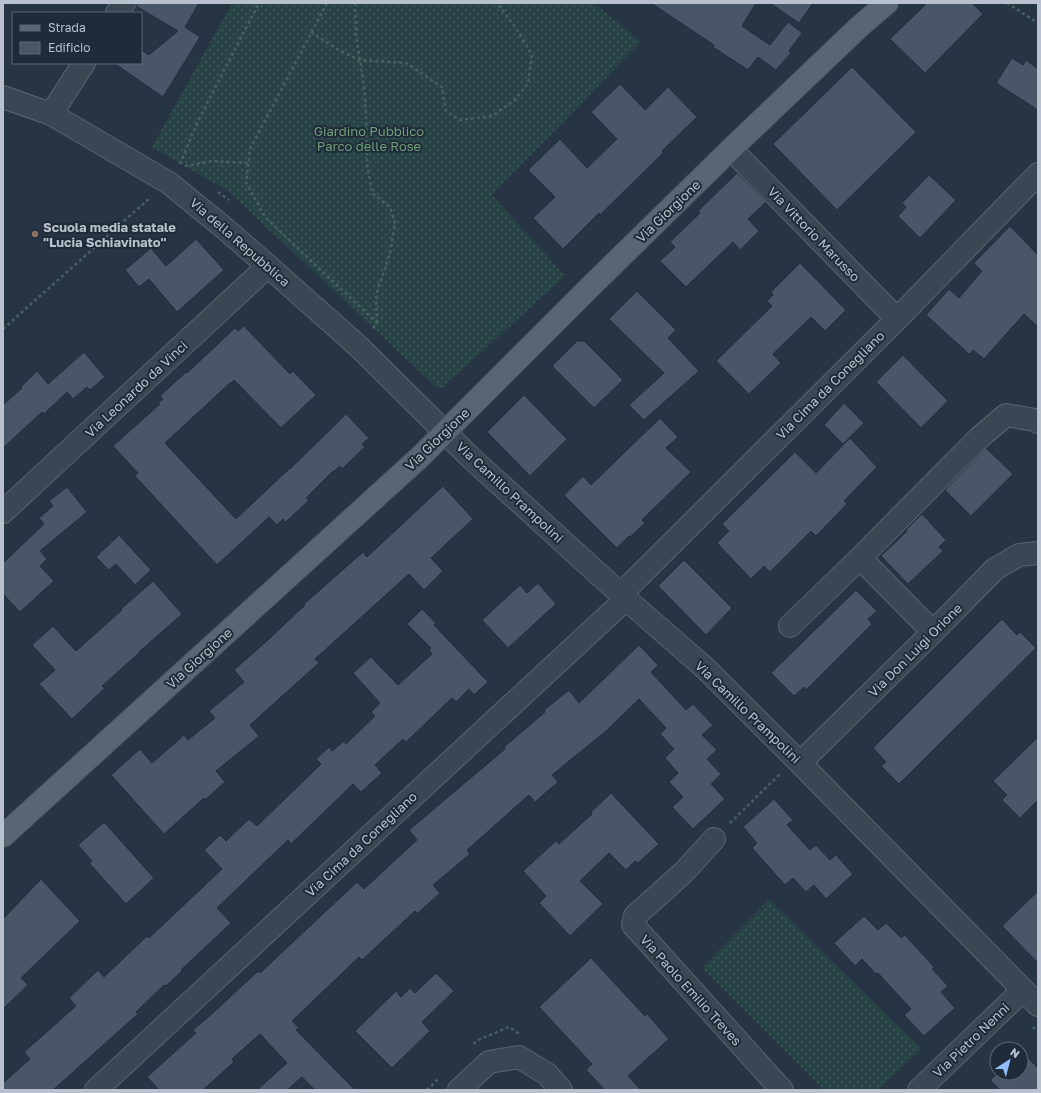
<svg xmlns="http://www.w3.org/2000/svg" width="1041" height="1093" font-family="'Golos Text',sans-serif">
  <defs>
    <pattern id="grass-dots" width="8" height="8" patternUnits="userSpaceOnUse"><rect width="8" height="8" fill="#284345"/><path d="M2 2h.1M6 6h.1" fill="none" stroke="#455c5f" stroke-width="1.8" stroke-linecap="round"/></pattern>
  </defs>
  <rect width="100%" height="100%" fill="#263444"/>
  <path fill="url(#grass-dots)" d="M232,3H594L641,42L492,195L565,276L444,386L441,388L436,387L227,190L152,147Z
    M769,899L921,1049L878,1090H824L702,968Z"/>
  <path fill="#485668" stroke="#212d3b" d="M136,3H199L185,27L200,37L163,97L114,63H141V50L149,55L178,31L136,6Z
    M651,3H756L742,26L770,45L788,22L802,33L789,51L791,53L776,70L758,57L748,70L713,47L714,45Z
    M770,3H813L799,23Z
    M927,3H972L983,14L925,73L890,39Z
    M1012,58L1023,65L1026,60L1038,69V110L996,83Z
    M852,67L916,132L837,210L773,144Z
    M620,84L645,110L668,87L697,117L662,151L663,153L600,215L599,213L563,249L533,218L555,197L528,170L560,139L587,168L617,139L591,112Z
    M737,173L766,202L748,219L759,231L740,250L733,242L686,287L660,261L675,247L670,242L700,213L698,211Z
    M929,175L956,200L920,238L898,216L906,207L902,203Z
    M1010,226L1038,255V327L1024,314L984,359L973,350L969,354L926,315L949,289L959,298L982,271L974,263Z
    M196,239L224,270L177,312L149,279L139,287L125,270L151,248L166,266Z
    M800,263L846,310L825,331L811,317L773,354L781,363L749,394L716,361L772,306L767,301L773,295L771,292Z
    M637,291L676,330L668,338L699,371L644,420L629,405L664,373L609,319Z
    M244,326L290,374L293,371L316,395L281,428L234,380L231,383V382L165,443L236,519L290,468V469L346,414L369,438L362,444L365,447L342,469L340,466L333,472V471L306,498L309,500L286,522L283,519L277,525L269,517L217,565L135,476L138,473L113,446L160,404L158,403L163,399L160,396L186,372L187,373L235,328L238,331Z
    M577,341H584L623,380L594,408L552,366Z
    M84,352L105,377L90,390L87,387L73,399L67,392L44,414L42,412L3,448V405L22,388L21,387L37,371L48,384Z
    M903,355L948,401L921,428L876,382Z
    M524,395L567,439L530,476L487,432Z
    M844,403L864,423L843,444L824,425Z
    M660,418L678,437L666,448L691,472L642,520L645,523L630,537L629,536L617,548L564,495L583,476L591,485Z
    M850,438L877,467L844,501L847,504L816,536L811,531L770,572L764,566L751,579L717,543L729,531L722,524L795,452L816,473Z
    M986,448L1013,474L971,516L945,490Z
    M443,486L473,519L431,558L443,571L424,590L409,574L315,659L319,663L250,725L259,736L216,771L225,782L205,800L204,798L164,834L111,775L140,749L152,763L184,735L188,740L215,718L209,711L244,682L234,670L269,639L305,605L304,604L363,552L367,557Z
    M67,487L87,512L40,551L47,559L40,566L54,581L20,612L3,594V563L44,524L39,518L53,506L49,501Z
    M922,514L946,540L939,547L943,551L908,584L881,556L907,531L906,530Z
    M119,535L151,570L135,585L116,564L109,570L96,557Z
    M684,560L732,608L706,635L658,586Z
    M153,581L182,614L139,652V653L102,686L105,688L72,719L39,684L55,670L32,645L53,626L76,651L122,610L121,609Z
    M538,583L556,604L508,648L482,620L520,585L527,593Z
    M856,590L877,611L868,619L872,624L806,690L804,687L794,696L771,673Z
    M422,609L436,623L434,625L488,682L474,695L469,689L456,702L452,698L406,742L403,739L375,765L382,773L361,792L353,784L291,844L288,840L217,908L231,923L181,970L182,971L166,986L164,985L136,1012L138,1014L53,1090H3V1083L30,1059L24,1052L76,1006L69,998L98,970L104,977L147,936L149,938L222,869L204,850L220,835L226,841L249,819L257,826L321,764L316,759L329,747L332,751L344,741L346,744L375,716L371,712L380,703L353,673L371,657L398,685L432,654L429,650L431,648L407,624Z
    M1002,619L1017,635L1020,632L1036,648L899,784L881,766L886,762L873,748Z
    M639,645L658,665L651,672L686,710L693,704L713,725L702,735L717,750L707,759L721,774L711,784L725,799L693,829L672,807L683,797L669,782L678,773L665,758L674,749L660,734L666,728L639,699L606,731L552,775L558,782L535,802L529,795L467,850L470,854L433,885L440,893L417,914L415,911L362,960L359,957L292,1021L299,1028L296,1030L355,1090H315L302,1077L287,1090H257L287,1063L260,1034L232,1059L234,1062L203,1090H159L147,1077L196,1033L193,1030L214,1012L258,971L260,973L357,882L364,889L417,840L409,830L505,749L504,747L545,712L544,710L569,690L579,703Z
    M1038,737V800L1020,818L1002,800L1007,795L993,781Z
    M611,793L659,844L638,863L635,861L626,870L609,853L580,881L603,904L570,936L539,903L546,896L523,871L556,841L559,844L592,814L591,812Z
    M774,799L793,820L787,825L810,850L816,845L830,860L836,855L853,874L826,899L814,885L806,892L793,878L785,885L752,848L757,843L743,827Z
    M104,822L154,878L126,904L89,863L92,861L78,845Z
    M41,879L80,921L21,978L28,985L3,1009V919Z
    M1038,891V963L1002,926Z
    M864,916L878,930L886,923L901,938L905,935L934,967L932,969L948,986L941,992L955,1008L924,1036L904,1015L911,1009L878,973L876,974L862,959L855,966L834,943Z
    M591,958L645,1016L647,1014L669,1039L628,1076L641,1090H605L586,1070L592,1064L539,1007Z
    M436,973L454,991L422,1022L430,1031L392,1068L355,1031L396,991L401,997L410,988L415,993Z
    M1021,1051L1038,1068V1090H1000L990,1080L998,1073H1021Z"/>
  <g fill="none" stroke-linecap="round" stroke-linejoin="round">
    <g stroke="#596471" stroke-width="24">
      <path id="minor" d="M117,13L124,3
        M3,97L51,114L169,183L223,227L268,266L359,347L470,457L626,599L705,668L800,763L1038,1005
        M51,114L84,63
        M731,149L897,319
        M3,512L268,266
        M860,558L933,632
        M621,594L897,319L1038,174
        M790,626L860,558L979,438L1006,415L1035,420L1038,422
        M800,763L933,632L995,569L1019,555L1038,553
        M714,839L684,872L635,916L633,925L782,1090
        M96,1090L626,599
        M459,1090L489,1062L519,1057L547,1074L561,1090
        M919,1090L1023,990"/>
    </g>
    <g stroke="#454f5d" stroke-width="24">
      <path id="major" d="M3,836L420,457L590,287L731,149L859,27L887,3"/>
    </g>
    <path stroke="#476061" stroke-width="2.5" stroke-dasharray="3 3" stroke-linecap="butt" d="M327,3L250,149L246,183L266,218L377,323L372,330
      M355,3L356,35L364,86L366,116L367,164L372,193L390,207L395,224L390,253L376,295L377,323
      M1007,3L1038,23
      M311,32L337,49L359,60L406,63L442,87L446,111L460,120L492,116L515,100L528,83L532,55L515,27L497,3
      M180,164L197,123L259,3
      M185,166L212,161L249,163
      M218,192L229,200
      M3,329L151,197
      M730,823L780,774
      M1033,1027L1038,1032
      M474,1044L476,1041L509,1027L521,1035
      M427,1090L439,1078"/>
    <use href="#minor" stroke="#3b4654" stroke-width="22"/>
    <use href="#major" stroke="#596574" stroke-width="22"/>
  </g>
  <circle fill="#8d6e63" stroke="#1f2b39" stroke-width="1.5" cx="35" cy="234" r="4"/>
  <g text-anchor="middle" stroke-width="4" stroke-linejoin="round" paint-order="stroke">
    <g font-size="13" fill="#6f9f78" stroke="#1f2b39">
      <text x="369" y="136">Giardino Pubblico<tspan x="369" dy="15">Parco delle Rose</tspan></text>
    </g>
    <g font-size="13" fill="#b8c1cd" stroke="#1f2b39">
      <text transform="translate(668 211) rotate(-44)" y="5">Via Giorgione</text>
      <text transform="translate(814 234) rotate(46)" y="5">Via Vittorio Marusso</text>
      <text transform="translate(240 242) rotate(41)" y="5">Via della Repubblica</text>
      <text transform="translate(830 385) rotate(-45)" y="5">Via Cima da Conegliano</text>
      <text transform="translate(136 389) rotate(-43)" y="5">Via Leonardo da Vinci</text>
      <text transform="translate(437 439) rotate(-44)" y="5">Via Giorgione</text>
      <text transform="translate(510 492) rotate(43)" y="5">Via Camillo Prampolini</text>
      <text transform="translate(915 650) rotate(-45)" y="5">Via Don Luigi Orione</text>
      <text transform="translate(199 658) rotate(-42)" y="5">Via Giorgione</text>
      <text transform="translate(748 712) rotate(44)" y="5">Via Camillo Prampolini</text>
      <text transform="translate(361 844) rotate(-43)" y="5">Via Cima da Conegliano</text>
      <text transform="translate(691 990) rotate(48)" y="5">Via Paolo Emilio Treves</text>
      <text transform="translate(971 1040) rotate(-44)" y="5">Via Pietro Nenni</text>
    </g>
    <g font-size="13" font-weight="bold" fill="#b8c1cd" stroke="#1f2b39" text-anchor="start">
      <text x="43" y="232">Scuola media statale<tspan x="43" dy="15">"Lucia Schiavinato"</tspan></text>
    </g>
  </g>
  <rect width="1041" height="1093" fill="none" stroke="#b8c1cd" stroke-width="8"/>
  <rect x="12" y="12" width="130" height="52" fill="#1f2b39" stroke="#5c6774"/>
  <rect x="20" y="25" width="20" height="6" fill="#596574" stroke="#5c6774"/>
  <text x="48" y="32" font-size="12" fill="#b8c1cd">Strada</text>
  <rect x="20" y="42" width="20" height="12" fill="#485668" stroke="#5c6774"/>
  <text x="48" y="52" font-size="12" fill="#b8c1cd">Edificio</text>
  <g transform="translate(1009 1061) rotate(36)"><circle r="19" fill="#1f2b39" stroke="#5c6774"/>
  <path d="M0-3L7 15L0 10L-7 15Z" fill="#8fbdfc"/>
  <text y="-6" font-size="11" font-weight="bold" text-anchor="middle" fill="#b8c1cd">N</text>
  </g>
</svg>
